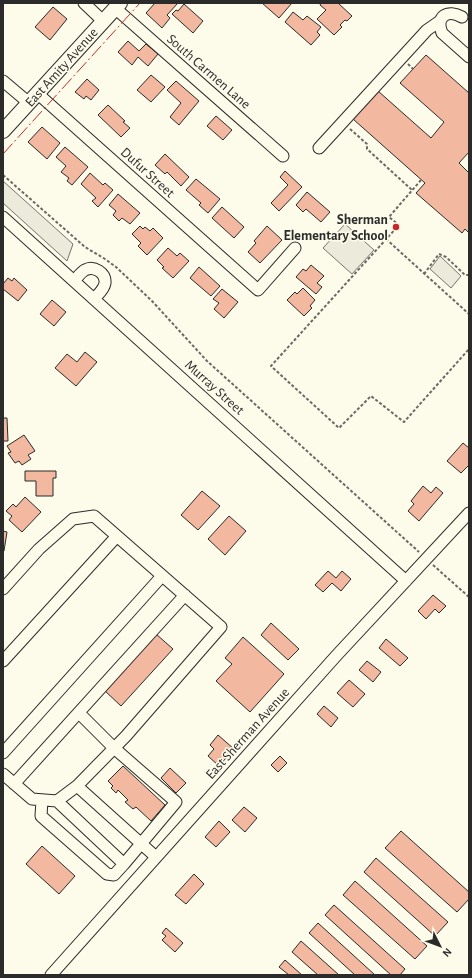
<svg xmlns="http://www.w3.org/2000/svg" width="472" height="978" font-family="'Alegreya Sans',sans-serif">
  <rect width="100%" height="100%" fill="#fdfbea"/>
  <path fill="#ecebdb" stroke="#74746e" d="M345,224L374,250L352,274L323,248Z
    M440,256L461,276L451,288L430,269Z"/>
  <path fill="#eceadb" stroke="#74746e" d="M3,181L73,244L67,261L3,203Z"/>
  <path fill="#f2b8a0" stroke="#2b2b2b" d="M155,3H178L167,15L170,18L162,28L146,13Z
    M262,3H292L279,18Z
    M321,3H338L352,16L347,21L345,20L340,25L342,27L334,35L317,19L326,10L320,5Z
    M184,4L203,21L193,33L172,14L176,10L178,11Z
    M53,7L67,19L50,40L35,27Z
    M293,12L303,20L307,16L321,27L317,32L320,35L311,45L285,22Z
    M128,41L139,51L146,44L158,54L148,66L138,57L132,65L118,52Z
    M426,55L469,93V152L459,163L469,173V233L465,229L462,233L416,193L425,183L353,119L378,91L431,138L444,122L400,83Z
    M151,75L165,87L151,102L137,90Z
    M87,79L99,90L91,100L86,96L84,99L75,92Z
    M176,81L199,101L179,125L170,117L181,103L167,90Z
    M108,105L125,121L123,122L130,128L121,137L98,115Z
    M216,116L232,130L223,140L207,126Z
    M42,127L60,143L47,159L28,142Z
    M65,147L88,167L72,185L67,181L69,178L61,172L66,166L56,157Z
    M165,154L189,177L181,186L167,172L165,174L155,165Z
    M285,171L302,187L279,211L271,203L288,185L280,177Z
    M90,173L103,185L105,183L113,190L98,207L92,201L96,198L81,184Z
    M196,179L220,199L208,213L199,205L201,203L186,190Z
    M307,192L330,212L321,222L306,209L303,212L296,205Z
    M118,194L140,213L130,224L122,218L119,221L113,215L116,211L109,205Z
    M222,207L244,227L234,238L212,218Z
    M140,226L143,229L145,227L150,231L153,228L163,238L147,255L138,246L141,243L132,234Z
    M267,226L282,240L260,263L248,252L256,243L254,241Z
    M168,248L177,256L180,253L189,261L173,278L162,268L164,267L157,260Z
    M311,265L324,276L317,283L322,287L316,294L296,277L303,269L306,271Z
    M199,267L220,286L211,296L190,278Z
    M8,278L12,281L14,278L27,290L18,301L3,289V284Z
    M303,288L315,300L310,306L312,308L304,316L287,300L295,292L297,294Z
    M222,289L238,302L224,318L214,309L219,303L213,299Z
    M52,300L66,312L54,326L40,314Z
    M85,352L97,362L76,386L55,368L67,354L77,362Z
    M3,418H7L8,441H3Z
    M24,435L35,451L28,455L31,459L22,465L19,461L15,463L8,453L11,452L7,446Z
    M463,443L469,448V465L461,473L447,461Z
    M25,471H56V478H53V496H36V481H25Z
    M423,486L431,493L436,487L443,493L419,521L408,511L414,504L411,501Z
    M202,491L220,506L198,530L181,515Z
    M25,497L41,512L22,532L9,520L12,516L6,511L13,504L16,507Z
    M229,516L246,531L225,555L208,539Z
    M3,531L7,532L4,551L3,550Z
    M328,571L336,578L342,571L351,579L341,591L332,583L323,592L315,585Z
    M433,595L446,606L439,613L435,609L426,619L418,611Z
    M271,623L299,649L288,660L261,635Z
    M156,634L173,649L121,706L104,690Z
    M243,637L284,674L250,712L216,681L232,664L225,658Z
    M386,639L408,658L400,666L379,648Z
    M367,661L381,672L373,682L359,670Z
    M349,680L365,694L353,707L337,693Z
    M324,706L338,718L331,727L317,714Z
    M218,735L234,749L219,766L208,756L214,749L210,745Z
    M280,756L287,763L278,772L271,765Z
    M123,766L165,805L151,821L136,807L133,809L125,802L128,800L118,790L116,793L111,788L113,786L108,781Z
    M170,768L186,783L176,793L161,778Z
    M244,807L257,818L245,832L232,820Z
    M219,821L230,832L216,847L205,837Z
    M401,831L469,892V899L457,912L385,848Z
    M42,846L75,876L59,894L26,864Z
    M376,858L448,922L435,936L364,872Z
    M194,874L204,884L186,904L175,895Z
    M355,881L427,946L415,959L343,895Z
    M334,905L405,969L400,975H391L325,915Z
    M318,923L375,975H355L309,933Z
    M166,928L183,943L175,952L162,940L166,936L162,933Z
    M301,941L339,975H318L292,952Z
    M285,960L302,975H289L279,967Z"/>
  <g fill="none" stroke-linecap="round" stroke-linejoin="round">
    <g stroke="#2b2b2b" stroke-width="13">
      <path id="minor" d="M84,3L103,21
        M115,8L283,156
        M462,17C448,9 435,16 442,33L469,57
        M3,81L29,103
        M37,93L258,290L295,248
        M319,148L427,30L440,21
        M3,217L406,581
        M74,281C77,278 81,272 85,270C94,265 106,273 105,283C104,290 98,294 94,299
        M3,589L39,549L73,519L94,516L221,627L126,736L77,786L57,801L32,799L3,774
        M3,661L117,536
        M3,753L162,576
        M14,784L185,595
        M77,786L156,857
        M42,800L41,816L107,874L114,875L124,864
        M57,801L124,864L176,802L114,748L79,713
        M51,975L336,656L469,513"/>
    </g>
    <g stroke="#2b2b2b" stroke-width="16">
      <path id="major" d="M3,131L120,3"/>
    </g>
    <path stroke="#6a6964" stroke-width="2" stroke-dasharray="3 2" stroke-linecap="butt" d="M408,64L413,69
      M350,129L367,144V149L412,190
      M3,175L85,247L105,259L116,267L152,301L207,361L419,552
      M421,180L389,217L399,225L271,366L339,428L371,396L404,422L469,349
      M386,239L469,314
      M424,274L439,254L446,257L465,275H469
      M433,565L469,597"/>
    <use href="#minor" stroke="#fdfbea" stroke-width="11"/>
    <use href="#major" stroke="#fdfbea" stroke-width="14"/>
    <path stroke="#c62828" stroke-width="1" stroke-dasharray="14 3 2 3" stroke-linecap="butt" d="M3,154L140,3"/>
  </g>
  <circle fill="#c62828" stroke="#fdfbea" stroke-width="1.5" cx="396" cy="227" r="4"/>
  <g text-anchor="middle" stroke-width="3" stroke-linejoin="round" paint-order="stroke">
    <g font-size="14" fill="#2b2b2b" stroke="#fdfbea">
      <text transform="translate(61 67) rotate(-48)" y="5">East Amity Avenue</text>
      <text transform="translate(209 71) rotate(41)" y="5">South Carmen Lane</text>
      <text transform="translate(148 172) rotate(42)" y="5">Dufur Street</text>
      <text transform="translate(215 387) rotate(42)" y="5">Murray Street</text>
      <text transform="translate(247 733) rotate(-48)" y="5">East Sherman Avenue</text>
    </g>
    <g font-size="14" font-weight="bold" fill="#2b2b2b" stroke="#fdfbea" text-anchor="end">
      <text x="388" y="224">Sherman<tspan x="388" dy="16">Elementary School</tspan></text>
    </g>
  </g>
  <rect width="472" height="978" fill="none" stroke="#2b2b2b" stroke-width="8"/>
  <g transform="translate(440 946) rotate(132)" stroke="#fdfbea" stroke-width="3" paint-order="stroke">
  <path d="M0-3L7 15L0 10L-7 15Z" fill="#2b2b2b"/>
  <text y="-6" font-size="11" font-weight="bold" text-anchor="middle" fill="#2b2b2b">N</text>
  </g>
</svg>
